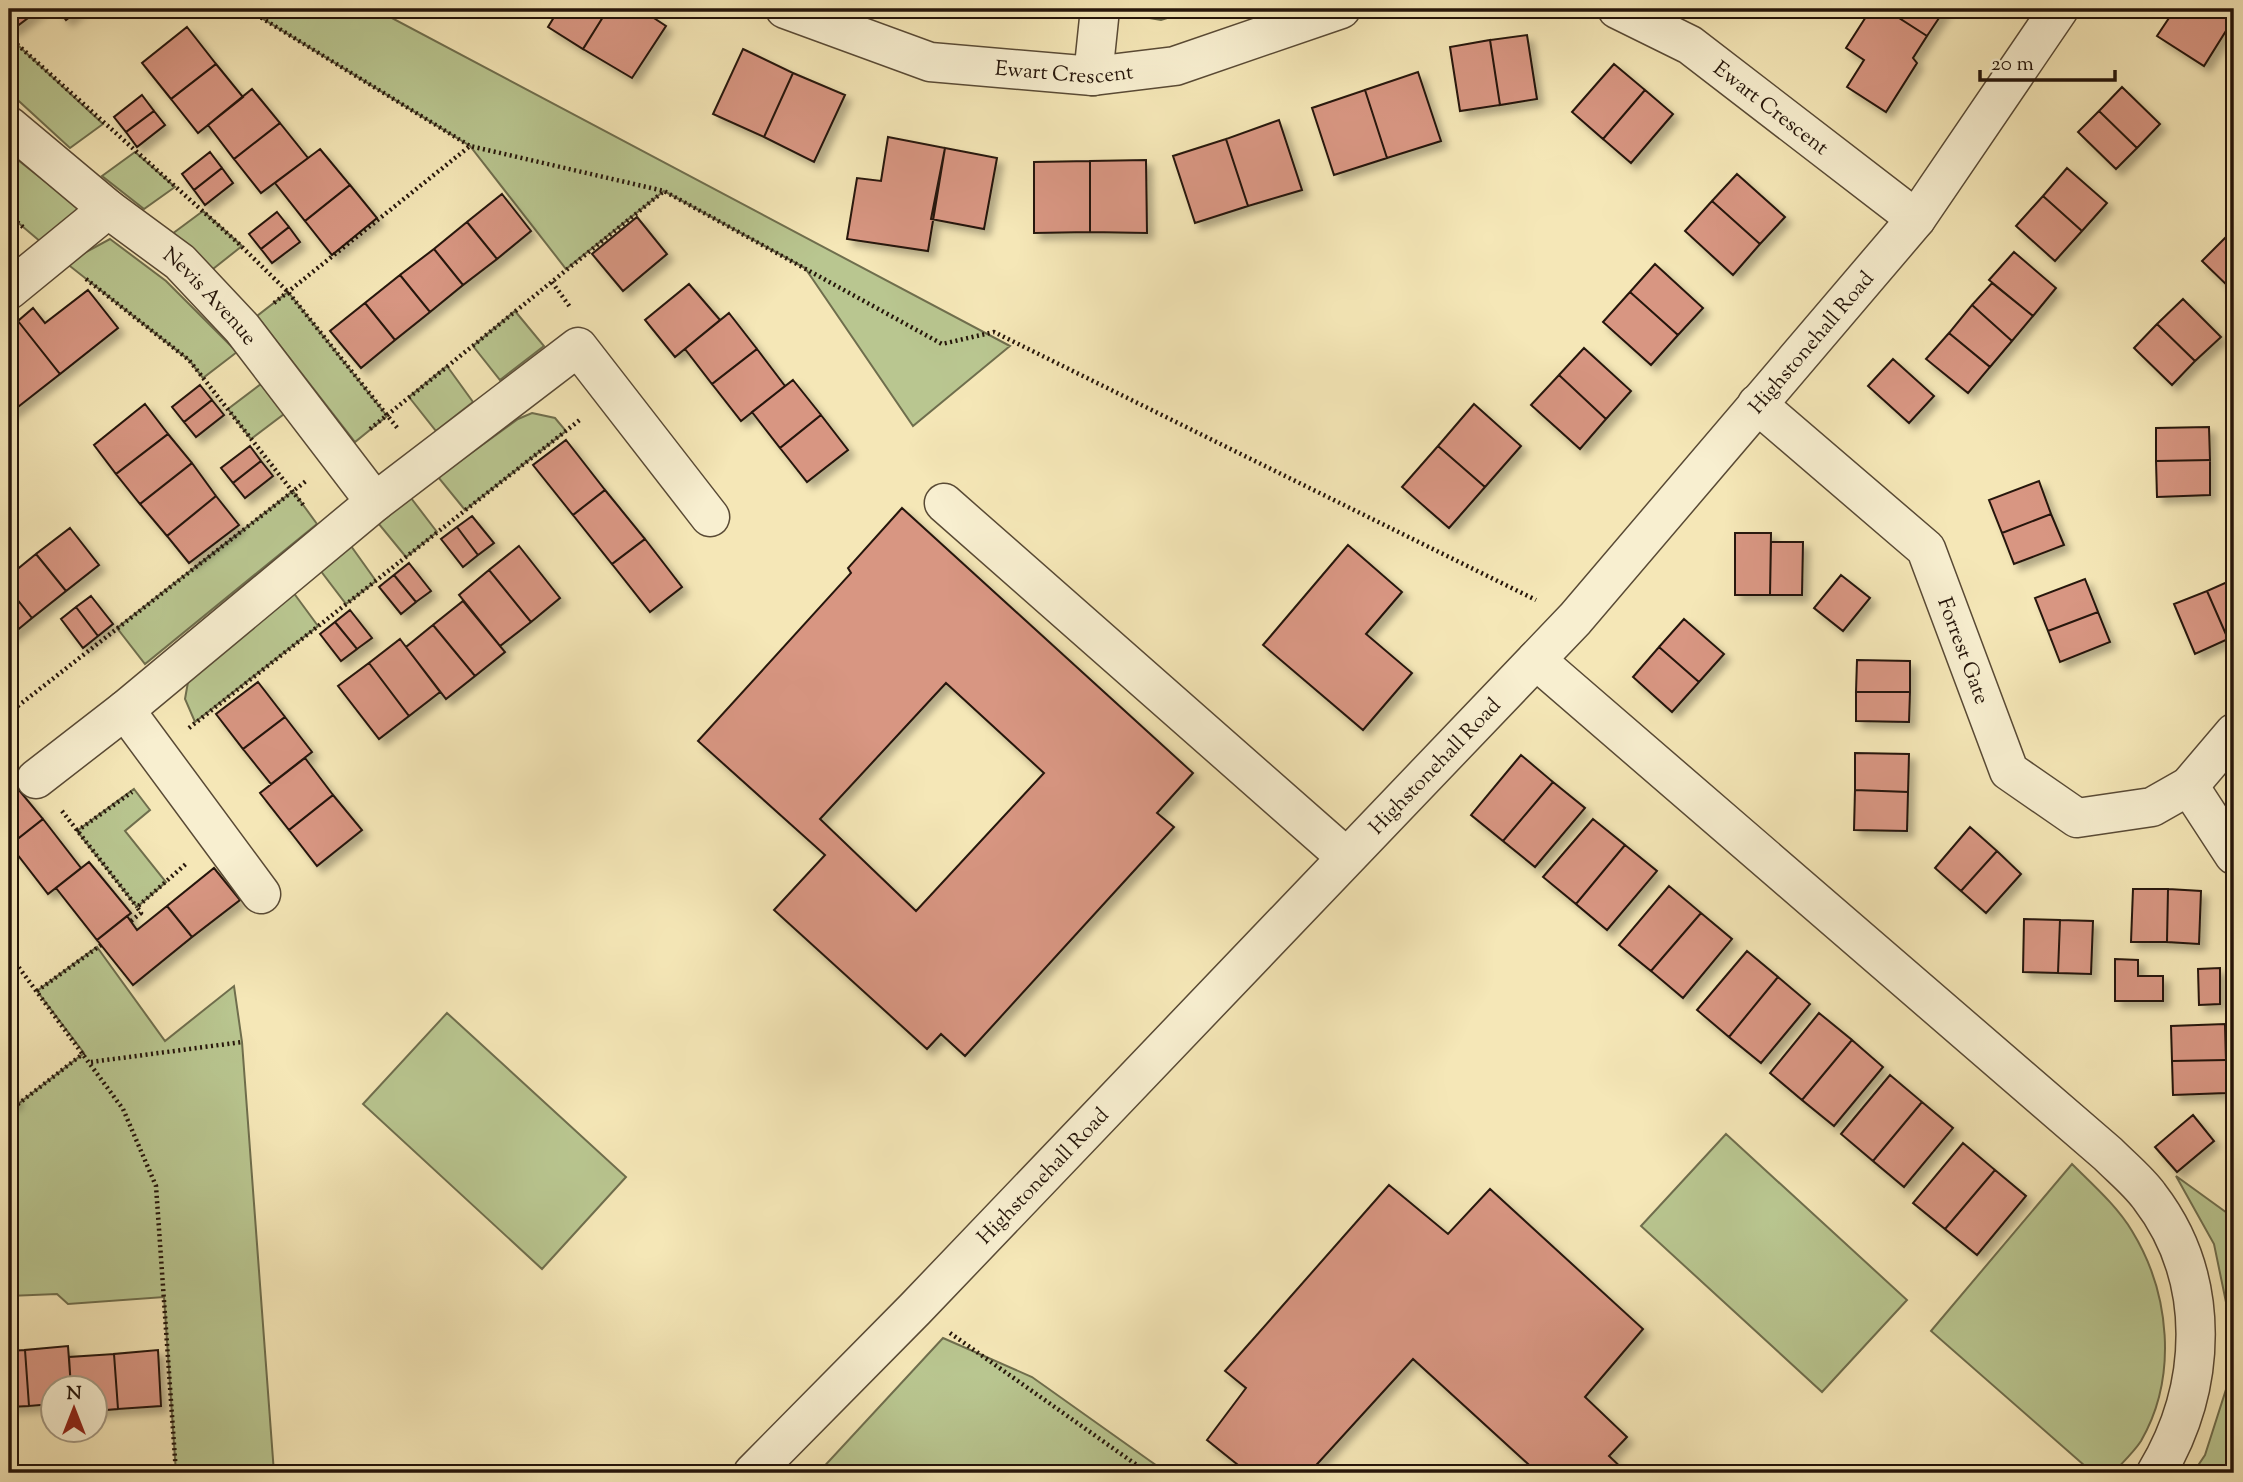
<svg xmlns="http://www.w3.org/2000/svg" width="2243" height="1482" font-family="'Sorts Mill Goudy',serif">
  <defs>
    <filter id="shadow"><feDropShadow dx="6" dy="6" stdDeviation="3.5" flood-color="#0004"/></filter>
  </defs>
  <rect width="100%" height="100%" fill="#f5e7b7"/>
  <filter id="stains"><feTurbulence type="fractalNoise" baseFrequency=".00286" numOctaves="4"/><feColorMatrix values="0 0 0 0 .2 0 0 0 0 .09 0 0 0 0 .02 0 0 0 .5 -.17"/></filter>
  <radialGradient id="worn" r=".72"><stop offset=".6" stop-color="#630" stop-opacity="0"/><stop offset="1" stop-color="#630" stop-opacity=".3"/></radialGradient>
  <path fill="#b9c690" stroke="#6f6e4d" stroke-width="2" d="M247,9H375L1010,346L913,426L805,268L664,191L566,269L470,146Z
    M1132,9H1196L1161,20L1131,15Z
    M9,37L103,124L70,148L9,92Z
    M135,152L175,187L144,209L102,176Z
    M9,153L79,208L42,243L9,215Z
    M203,211L242,246L213,269L172,234Z
    M110,239L166,281L237,352L203,378L189,360L66,263Z
    M288,292L387,416L355,442L257,316Z
    M515,311L544,346L500,380L473,346Z
    M447,366L473,402L436,431L409,397Z
    M261,384L284,414L251,439L228,409Z
    M532,413L555,418L566,431L465,510L438,477L518,419Z
    M293,491L317,524L145,664L117,628Z
    M411,498L437,532L406,557L378,523Z
    M351,546L376,581L346,604L320,570Z
    M293,592L318,626L195,722L185,699L188,682Z
    M134,789L150,810L125,831L166,882L137,907L77,831Z
    M97,947L165,1041L234,986L242,1042L274,1473H176L164,1297L68,1304L57,1294L9,1296V1111L84,1053L37,991Z
    M447,1013L626,1177L542,1269L363,1104Z
    M1726,1134L1907,1300L1822,1392L1641,1226Z
    M2072,1164C2093,1185 2117,1206 2132,1231C2170,1293 2178,1377 2141,1441C2134,1452 2122,1463 2113,1473H2093L1931,1331Z
    M2176,1176L2234,1218V1473H2193L2205,1455L2229,1380L2227,1307L2214,1244Z
    M943,1338L1032,1377L1167,1473H818Z"/>
  <path fill="#d89682" stroke="#25150a" stroke-width="2" fill-rule="evenodd" filter="url(#shadow)" d="M9,9H40L12,30L9,26Z
    M58,9H80L66,20Z
    M559,9H608L583,49L548,27Z
    M608,9H640L666,26L632,78L583,49Z
    M1871,9H1885L1927,36L1913,58L1917,63L1886,112L1847,87L1864,60L1846,48Z
    M1885,9H1945L1927,36Z
    M2175,9H2234V18L2204,66L2157,36Z
    M187,27L216,64L171,99L142,63Z
    M1527,35L1537,99L1500,105L1490,40Z
    M1490,40L1500,105L1460,111L1450,47Z
    M743,49L793,73L764,137L713,114Z
    M216,64L243,97L198,133L171,99Z
    M1614,64L1645,90L1603,139L1572,112Z
    M1418,72L1441,141L1387,158L1365,90Z
    M793,73L845,95L814,162L764,137Z
    M2122,87L2160,124L2137,148L2099,111Z
    M252,89L280,123L234,159L208,125Z
    M1365,90L1387,158L1334,175L1312,108Z
    M1645,90L1673,114L1631,163L1603,139Z
    M142,95L154,111L126,132L114,117Z
    M154,111L165,125L137,147L126,132Z
    M2099,111L2137,148L2116,169L2078,132Z
    M1279,120L1302,190L1248,206L1226,139Z
    M280,123L308,158L261,193L234,159Z
    M888,137L945,148L928,251L847,239L857,178L881,181Z
    M1226,139L1248,206L1195,223L1173,156Z
    M945,148L997,158L984,229L931,219Z
    M320,149L350,185L305,221L275,183Z
    M210,152L222,168L194,190L182,174Z
    M1146,160L1147,233L1090,232V161Z
    M1090,161V232L1034,233V162Z
    M222,168L233,183L205,205L194,190Z
    M2067,168L2107,203L2082,231L2043,196Z
    M1737,174L1785,217L1760,244L1712,201Z
    M350,185L377,218L332,255L305,221Z
    M502,194L531,231L497,259L467,222Z
    M2043,196L2082,231L2055,261L2016,226Z
    M1712,201L1760,244L1733,275L1685,231Z
    M277,212L289,227L261,249L249,234Z
    M637,217L667,254L623,291L592,254Z
    M467,222L497,259L463,285L434,249Z
    M289,227L300,242L272,263L261,249Z
    M2234,229V245L2226,237Z
    M2226,237L2234,245V292L2202,261Z
    M434,249L463,285L430,312L400,275Z
    M2014,252L2056,288L2033,316L1989,280Z
    M1655,264L1703,308L1678,335L1630,292Z
    M400,275L430,312L395,340L365,303Z
    M1992,283L2033,316L2012,341L1972,305Z
    M689,284L720,320L675,357L645,320Z
    M88,290L118,328L60,374L18,321L33,308L45,323Z
    M1630,292L1678,335L1651,365L1603,322Z
    M2183,299L2221,337L2195,361L2157,324Z
    M365,303L395,340L361,368L330,331Z
    M1972,305L2012,341L1990,367L1949,333Z
    M729,313L757,349L712,384L685,349Z
    M18,321L60,374L9,414V352L12,349L9,345V328Z
    M2157,324L2195,361L2172,385L2134,348Z
    M1949,333L1990,367L1968,393L1926,359Z
    M1584,348L1631,391L1606,419L1559,375Z
    M757,349L785,386L741,421L712,384Z
    M1893,359L1934,396L1909,423L1868,386Z
    M1559,375L1606,419L1580,449L1531,405Z
    M793,380L821,415L780,448L752,412Z
    M200,385L212,400L184,422L172,407Z
    M212,400L224,415L196,437L184,422Z
    M145,404L168,434L116,474L94,445Z
    M1474,404L1521,446L1485,487L1438,446Z
    M821,415L848,450L807,482L780,448Z
    M2209,427L2210,460L2156,461V428Z
    M168,434L192,463L140,504L116,474Z
    M566,440L605,490L573,515L533,465Z
    M250,446L261,461L233,483L221,468Z
    M1438,446L1485,487L1449,528L1402,487Z
    M2210,460V495L2157,497L2156,461Z
    M261,461L273,476L245,498L233,483Z
    M192,463L216,496L167,536L140,504Z
    M2039,481L2051,514L2002,533L1989,500Z
    M605,490L645,539L612,564L573,515Z
    M216,496L239,525L189,563L167,536Z
    M902,508L1193,773L1157,813L1174,827L965,1056L941,1034L927,1049L774,910L825,855L698,741L851,573L848,568ZM946,683L1044,773L916,911L820,819Z
    M2051,514L2064,545L2014,564L2002,533Z
    M472,516L494,543L478,555L457,527Z
    M457,527L478,555L463,567L441,539Z
    M70,528L99,565L66,591L36,554Z
    M1735,533H1771L1770,595H1735Z
    M645,539L682,587L650,612L612,564Z
    M1771,542H1803L1802,595H1770Z
    M1348,545L1402,592L1366,634L1412,673L1363,730L1263,645Z
    M519,546L560,598L531,622L489,570Z
    M36,554L66,591L32,618L9,589V576Z
    M409,563L431,591L416,602L394,575Z
    M489,570L531,622L500,646L459,595Z
    M394,575L416,602L401,614L379,587Z
    M1841,575L1870,598L1843,631L1814,608Z
    M2085,579L2098,612L2048,631L2035,598Z
    M2234,579V637L2228,639L2207,591Z
    M9,589L32,618L9,637Z
    M2207,591L2228,639L2195,654L2174,604Z
    M91,596L113,624L98,636L76,607Z
    M463,601L505,652L475,676L433,625Z
    M76,607L98,636L83,648L61,619Z
    M350,610L372,638L357,649L335,622Z
    M2098,612L2110,642L2060,662L2048,631Z
    M1684,619L1724,654L1699,682L1659,647Z
    M335,622L357,649L341,661L320,634Z
    M433,625L475,676L446,699L406,647Z
    M400,639L440,692L409,716L369,663Z
    M1659,647L1699,682L1672,712L1633,677Z
    M1857,660L1910,661V692H1856Z
    M369,663L409,716L379,739L338,686Z
    M258,682L285,717L243,749L216,714Z
    M1856,692H1910L1909,722L1856,721Z
    M285,717L312,752L271,784L243,749Z
    M1855,753L1909,754L1908,792L1855,790Z
    M1521,755L1553,782L1503,841L1471,815Z
    M305,758L333,795L289,830L260,793Z
    M9,778L43,819L10,845L9,843Z
    M1553,782L1585,808L1535,867L1503,841Z
    M1855,790L1908,792L1907,831L1854,830Z
    M333,795L362,830L317,866L289,830Z
    M43,819L81,868L48,894L10,845Z
    M1593,819L1625,845L1576,904L1543,877Z
    M1970,827L1997,851L1961,891L1935,868Z
    M1625,845L1657,871L1607,930L1576,904Z
    M1997,851L2021,874L1986,913L1961,891Z
    M89,862L131,913L97,940L56,888Z
    M214,868L240,900L192,937L167,906Z
    M1669,886L1701,913L1651,971L1619,945Z
    M2133,889H2168L2167,942H2131Z
    M2168,889L2201,891L2199,944L2167,942Z
    M167,906L192,937L133,985L97,940L127,916L137,930Z
    M1701,913L1732,939L1683,998L1651,971Z
    M2024,919L2060,920L2058,973L2023,972Z
    M2060,920L2093,921L2091,974L2058,973Z
    M1747,951L1778,977L1729,1037L1697,1010Z
    M2115,959L2138,960V976H2163V1001H2115Z
    M2220,968V1004L2199,1005L2198,969Z
    M1778,977L1810,1004L1761,1063L1729,1037Z
    M1819,1013L1852,1040L1802,1100L1770,1073Z
    M2225,1024L2226,1060L2172,1061L2171,1026Z
    M1852,1040L1883,1067L1834,1126L1802,1100Z
    M2226,1060V1093L2173,1095L2172,1061Z
    M1890,1075L1922,1102L1873,1161L1841,1134Z
    M9,1089L17,1100L9,1106Z
    M1922,1102L1953,1128L1904,1187L1873,1161Z
    M2193,1115L2214,1141L2177,1172L2155,1147Z
    M1963,1143L1995,1170L1945,1229L1913,1203Z
    M1995,1170L2026,1196L1977,1255L1945,1229Z
    M1389,1185L1448,1234L1490,1189L1643,1329L1585,1397L1627,1437L1609,1456L1627,1473H1538L1413,1359L1309,1473H1248L1207,1440L1246,1388L1225,1371Z
    M68,1346L71,1388H52V1404L29,1406L25,1350Z
    M25,1350L29,1406L9,1407V1351Z
    M158,1350L161,1406L118,1409L114,1354Z
    M114,1354L118,1409L94,1411V1388H71L69,1357Z"/>
  <g fill="none" stroke-linecap="round" stroke-linejoin="round">
    <g stroke="#594a35" stroke-width="41">
      <g id="minor">
        <path id="s1" d="M785,9L930,62L1093,76L1175,66L1341,9"/>
        <path id="s2" d="M1617,9L1690,45L1916,219"/>
        <path d="M1093,76L1100,9"/>
        <path id="s3" d="M9,126L108,209L180,262L242,328L375,502"/>
        <path d="M9,290L108,209"/>
        <path id="s4" d="M1757,404L1926,549L2009,771L2077,818L2152,807L2189,786L2234,733"/>
        <path d="M944,503L1346,857"/>
        <path d="M1536,660L2108,1154C2122,1168 2138,1181 2149,1196C2213,1279 2207,1388 2156,1473"/>
        <path d="M125,710L261,894"/>
        <path d="M36,779L125,710L375,502L578,347L710,517"/>
        <path d="M2189,786L2234,855"/>
        <path id="s5" d="M753,1473L915,1309L1575,619L1916,219L2059,9"/>
      </g>
    </g>
    <path stroke="#25150a" stroke-width="4.5" stroke-dasharray="2 3.5" stroke-linecap="butt" d="M247,9L470,146L664,191L942,344L994,332L1536,600
      M9,37L237,242L288,292L399,430
      M9,215L23,227
      M86,279L189,360L304,506
      M552,282L570,307
      M274,303L470,146
      M370,429L664,191
      M9,713L306,481
      M189,728L581,419
      M62,811L137,907
      M77,831L132,792
      M131,921L141,913L137,907L187,863
      M9,954L123,1109L156,1186L176,1473
      M37,991L101,945
      M91,1062L242,1042
      M9,1111L84,1053
      M950,1333L1148,1473"/>
    <use href="#minor" stroke="#f8efd0" stroke-width="38"/>
  </g>
  <g text-anchor="middle" stroke-width="5" stroke-linejoin="round" paint-order="stroke">
    <g font-size="21" fill="#25150a" stroke="#f8efd0">
      <text dy="7" stroke="none"><textPath href="#s1" startOffset="289">Ewart Crescent</textPath></text>
      <text dy="7" stroke="none"><textPath href="#s2" startOffset="184">Ewart Crescent</textPath></text>
      <text dy="7" stroke="none"><textPath href="#s3" startOffset="264">Nevis Avenue</textPath></text>
      <text dy="7" stroke="none"><textPath href="#s5" startOffset="1549">Highstonehall Road</textPath></text>
      <text dy="7" stroke="none"><textPath href="#s4" startOffset="331">Forrest Gate</textPath></text>
      <text dy="7" stroke="none"><textPath href="#s5" startOffset="982">Highstonehall Road</textPath></text>
      <text dy="7" stroke="none"><textPath href="#s5" startOffset="415">Highstonehall Road</textPath></text>
    </g>
  </g>
  <rect width="2243" height="1482" fill="none" stroke="#f5e7b7" stroke-width="35"/>
  <rect x="10" y="10" width="2222" height="1461" fill="none" stroke="#25150a" stroke-width="3.5"/>
  <rect x="18" y="18" width="2208" height="1447" fill="none" stroke="#25150a" stroke-width="2"/>
  <g transform="translate(74 1409)"><circle r="33" fill="#f8efd0" stroke="#a49881" stroke-width="2"/>
  <path d="M0-5L12 26L0 18L-12 26Z" fill="#8f2418"/>
  <text y="-10" font-size="19" font-weight="bold" text-anchor="middle" fill="#25150a">N</text>
  </g>
  <path d="M1980 70v10h135v-10" fill="none" stroke="#25150a" stroke-width="3.5"/>
  <text x="1991" y="70" font-size="21" fill="#25150a" stroke="#f8efd0" stroke-width="5" paint-order="stroke">20 m</text>
  <rect width="100%" height="100%" filter="url(#stains)"/>
  <rect width="100%" height="100%" fill="url(#worn)"/>
</svg>
